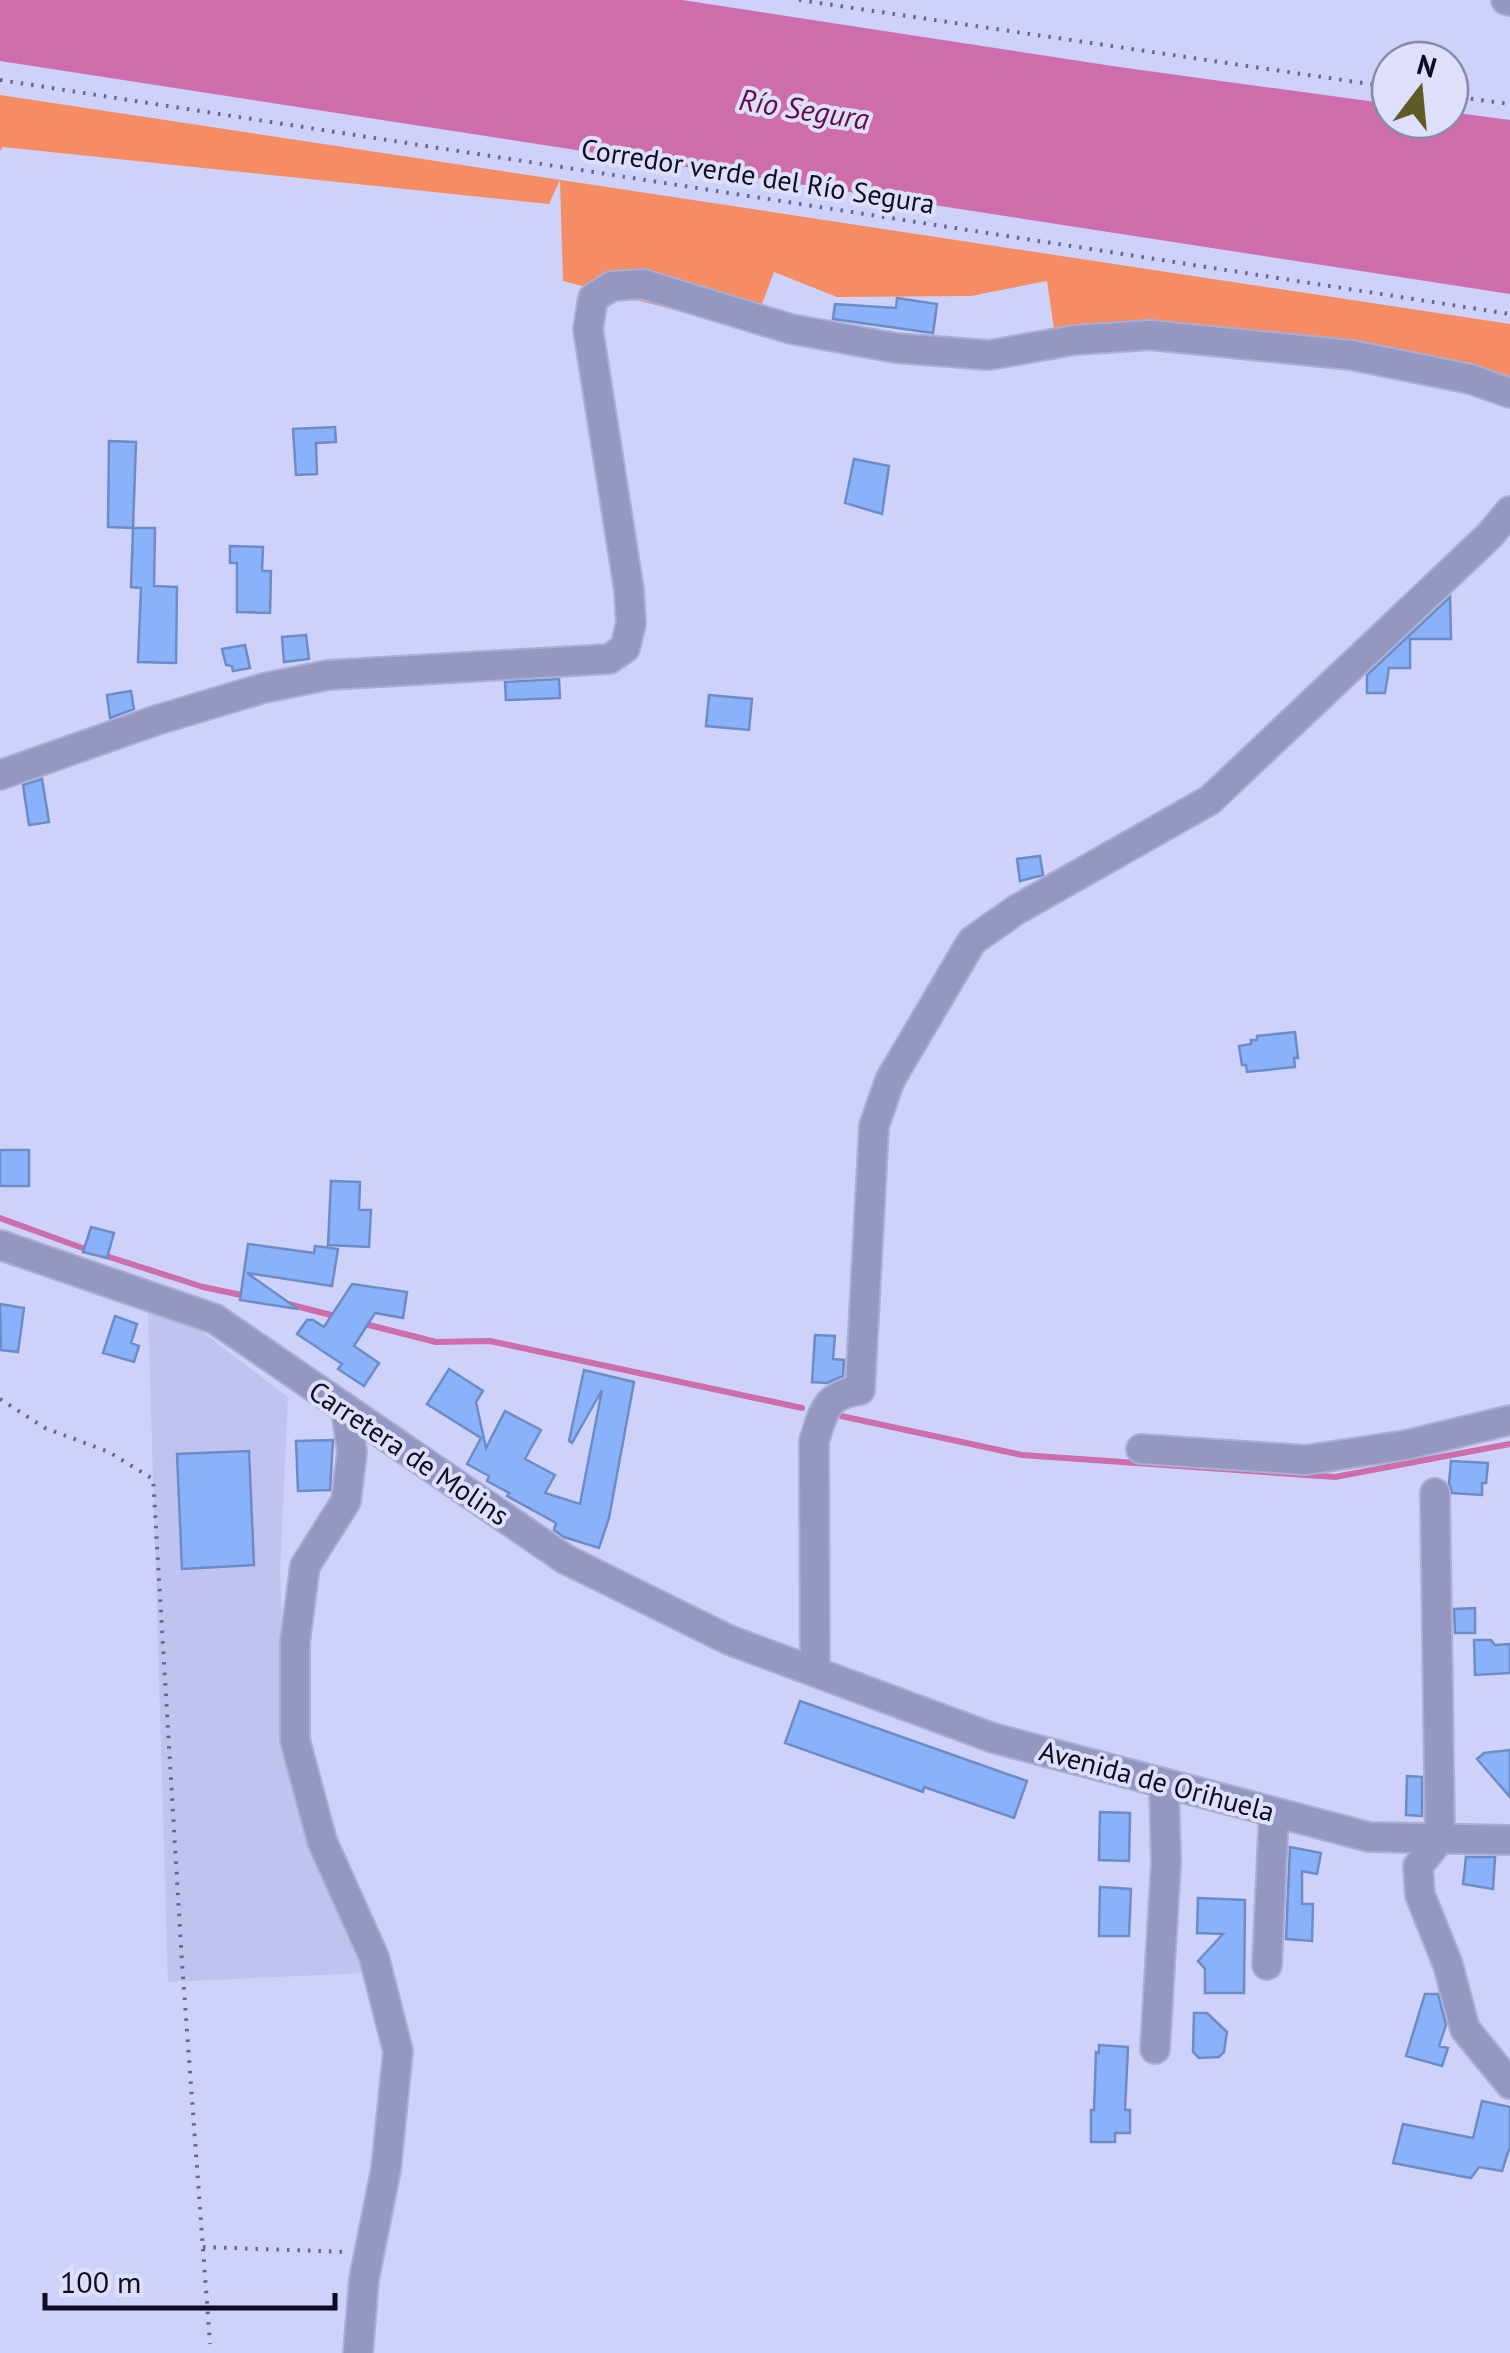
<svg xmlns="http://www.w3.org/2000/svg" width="1510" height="2353" font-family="'PT Sans',sans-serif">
  <rect width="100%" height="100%" fill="#ced1f9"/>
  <path fill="#c0c3f0" d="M148,1310L188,1321L288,1397L280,1571L287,1764L367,1973L168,1982Z"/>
  <path fill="#f58c63" d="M0,95L1510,324V383L1095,327L1054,329L1047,281L971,296L837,297L774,272L752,330L563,281L560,180L549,204L3,147L0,151Z"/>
  <path fill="#cd6dab" d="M0,0H682L1119,67L1390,104V120H1450V112L1510,120V294L0,61Z"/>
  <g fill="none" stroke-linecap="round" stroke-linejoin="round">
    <path stroke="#cd6dab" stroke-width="6" d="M0,1218L88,1250
      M100,1254L203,1287L246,1296
      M288,1304L339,1317
      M361,1323L436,1342L490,1341L802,1408
      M841,1416L1022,1455L1335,1477L1510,1444"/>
  </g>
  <path fill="#8ab2fb" stroke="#6d8cc5" stroke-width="2.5" d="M897,298L937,304L933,333L833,319L835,304L896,308Z
    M335,427L336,442L316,443L317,474L296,475L293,429Z
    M109,441L136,442L133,528L108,527Z
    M854,459L889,466L882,514L845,503Z
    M133,528H155L154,586L177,587L176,663L138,662L141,588L131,587Z
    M230,546L263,547L262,571H271L270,613L237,612V563H230Z
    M1450,597L1451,639H1410V668H1389L1385,693H1367V675Z
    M306,635L309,659L284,662L282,637Z
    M245,645L250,668L233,671L232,666L226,665L222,649Z
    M559,679L560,698L506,700L505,682Z
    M131,691L134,709L110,718L107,695Z
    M709,695L752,699L749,730L706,726Z
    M42,779L49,822L29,825L23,785Z
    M1040,856L1043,875L1020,881L1017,859Z
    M1295,1032L1298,1058H1294L1295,1067L1247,1072L1246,1065H1242L1239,1046L1251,1044V1040H1257V1036Z
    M0,1150H29V1186H0Z
    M331,1181L360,1182L359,1210H371L369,1247L328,1245Z
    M91,1227L114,1233L107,1258L83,1252Z
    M248,1244L314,1253L315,1246L338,1249L332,1286L247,1273L298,1309L240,1300Z
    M352,1284L407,1292L403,1318L375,1313L354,1346L379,1363L364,1386L338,1369L342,1364L297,1334L307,1320H313L324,1327Z
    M0,1304L24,1308L18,1352L1,1350Z
    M115,1316L137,1324L131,1343L139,1346L134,1362L103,1353Z
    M815,1335L835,1336L833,1359L844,1360L843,1376L827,1383L812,1382Z
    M449,1369L483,1391L476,1402L486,1448L505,1411L541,1430L525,1459L555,1475L545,1493L580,1504L602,1390L572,1443L569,1441L584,1370L634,1382L609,1518L599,1548L564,1537L554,1530L556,1523L507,1496L509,1493L487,1481L489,1476L467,1464L481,1438L427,1404Z
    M333,1440L330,1490L298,1491L296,1441Z
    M249,1451L254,1565L182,1569L177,1454Z
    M1451,1461L1488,1463L1486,1483H1482V1495L1452,1493L1449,1483Z
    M1475,1608V1633H1455L1454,1609Z
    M1474,1640H1491L1495,1645L1510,1644V1673L1475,1675Z
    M800,1701L1027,1781L1014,1818L924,1787L923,1792L785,1743Z
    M1510,1750V1797L1477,1759L1484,1753Z
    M1407,1776L1422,1777V1816L1406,1815Z
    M1100,1812L1130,1813L1129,1861L1099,1860Z
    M1290,1847L1321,1853L1317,1874L1302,1871V1904H1313L1312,1941L1286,1939Z
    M1466,1857H1495L1493,1889L1463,1884Z
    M1100,1887L1131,1889L1129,1936H1099Z
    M1198,1898L1245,1900L1244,1993H1205V1969L1198,1961L1223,1934L1197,1933Z
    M1425,1994H1438L1446,2025L1439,2046L1448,2048L1442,2066L1406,2056Z
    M1194,2013H1207L1227,2032L1224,2052L1219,2057L1199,2058L1193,2052Z
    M1099,2045L1128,2047L1125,2110H1130V2133H1115V2142H1091V2110H1094L1096,2052L1099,2053Z
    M1482,2101L1510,2107V2146L1502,2171L1479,2167L1471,2178L1393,2163L1403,2124L1473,2138Z"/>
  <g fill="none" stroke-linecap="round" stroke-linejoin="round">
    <g stroke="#abaed2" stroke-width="32">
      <path id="minor" d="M1506,0L1510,1
        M0,775L157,720L264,688L328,675L609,659L625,648L631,623L629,590L588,329L593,298L612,286L643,284L791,329L896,348L989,355L1075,340L1150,335L1351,355L1470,379L1510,393
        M0,1245L215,1319L565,1559L729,1640L993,1738L1369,1837L1510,1840
        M346,1410L352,1452L346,1501L305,1566L295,1642V1740L322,1841L374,1957L398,2051L386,2169L364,2279L358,2353
        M1141,1449L1306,1460L1406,1445L1510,1420
        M1435,1493L1440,1839L1418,1866L1420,1895L1448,1965L1465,2029L1510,2084
        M815,1672L814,1441C824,1411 825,1395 860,1390L874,1126L890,1080L972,941L1016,910L1210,800L1490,535L1510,511
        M1267,1965L1274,1812
        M1155,2049L1166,1863L1164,1783"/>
    </g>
    <path stroke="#676887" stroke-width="4" stroke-dasharray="2.5 8" stroke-linecap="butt" d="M799,0L1390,87
      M0,80L1510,314
      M1450,96L1510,104
      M0,1399L45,1428L109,1452L153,1479L182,1963L210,2344
      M203,2247L348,2252"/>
    <use href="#minor" stroke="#9497c2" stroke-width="28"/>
  </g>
  <g text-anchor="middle" stroke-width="8" stroke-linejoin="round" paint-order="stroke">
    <g font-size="28" fill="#0d0c23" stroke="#dddffb">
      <text transform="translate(758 176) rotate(9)" y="10">Corredor verde del Río Segura</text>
      <text transform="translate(409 1453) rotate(34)" y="10">Carretera de Molins</text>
      <text transform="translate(1157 1781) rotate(15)" y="10">Avenida de Orihuela</text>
    </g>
    <g font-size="30" font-style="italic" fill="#640a4c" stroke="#dddffb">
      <text transform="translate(804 110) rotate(9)" y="10">Río Segura</text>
    </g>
  </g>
  <g transform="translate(1420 90) rotate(16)"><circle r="48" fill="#dddffb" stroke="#8a8ba5" stroke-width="2.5"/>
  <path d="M0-8L18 38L0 25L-18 38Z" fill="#615a26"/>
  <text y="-15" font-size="28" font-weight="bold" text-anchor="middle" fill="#0d0c23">N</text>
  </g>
  <path d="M45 2293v15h290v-15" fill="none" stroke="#0d0c23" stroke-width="5"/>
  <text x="60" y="2293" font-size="30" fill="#0d0c23" stroke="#dddffb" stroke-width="8" paint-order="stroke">100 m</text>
</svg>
